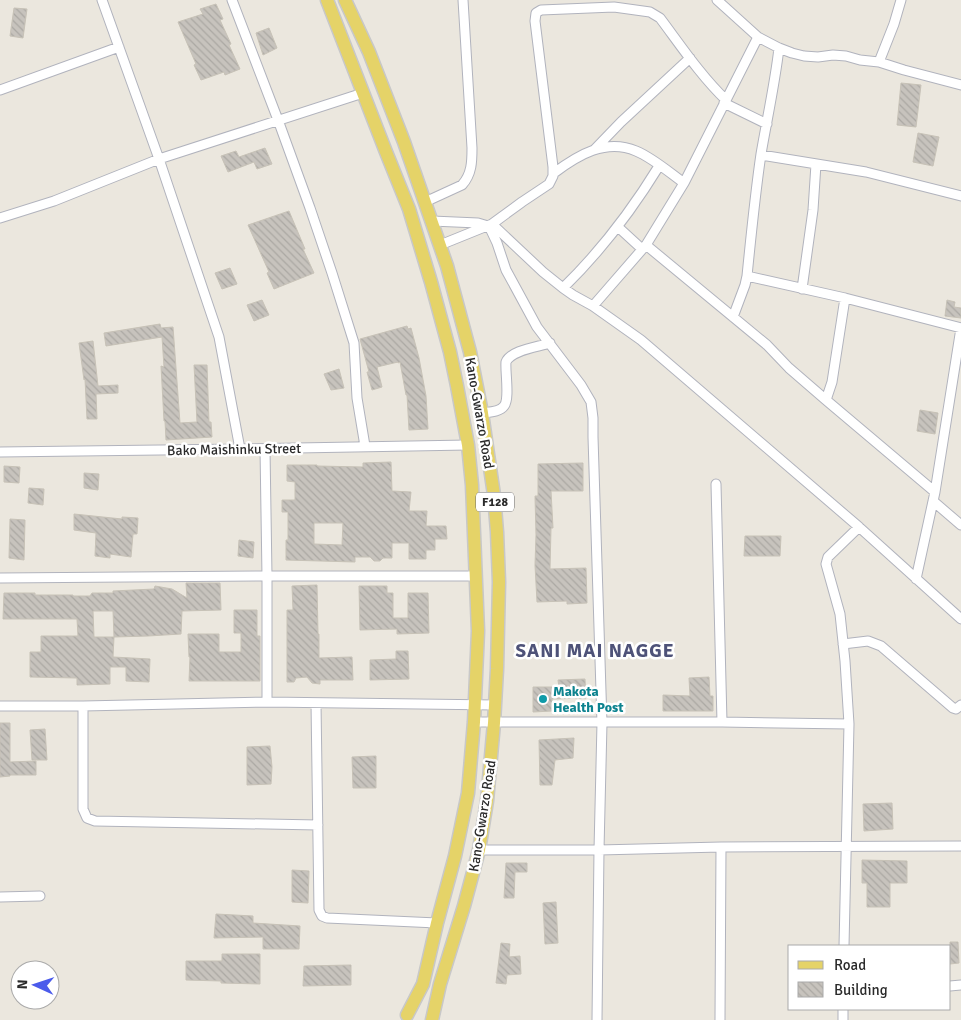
<svg xmlns="http://www.w3.org/2000/svg" width="961" height="1020" font-family="Signika,sans-serif">
  <defs>
    <pattern id="building-back-hatch" width="6" height="6" patternUnits="userSpaceOnUse" patternTransform="scale(1.25)"><rect width="6" height="6" fill="#c7c3bd"/><path d="M-1 5l2 2M0 0l6 6M5-1l2 2" fill="none" stroke="#aba8a3"/></pattern>
  </defs>
  <rect width="100%" height="100%" fill="#ebe7de"/>
  <path fill="url(#building-back-hatch)" stroke="#c7c2b7" fill-rule="evenodd" d="M216,4L223,19L220,20L231,44L229,45L240,69L225,75L224,72L201,80L194,65L196,64L178,22L203,14L200,9Z
    M14,8L27,9L23,38L10,36Z
    M269,28L277,48L263,55L256,33Z
    M901,83L921,85L916,127L897,125Z
    M918,133L939,137L933,166L913,162Z
    M265,148L272,164L257,169L254,162L228,172L221,156L236,151L239,157Z
    M289,211L305,249H303L314,273L274,289L267,273L269,272L248,225Z
    M230,268L237,284L222,289L215,273Z
    M262,300L269,315L254,321L247,305Z
    M947,300L955,302L954,307L961,308V318L945,316Z
    M160,324L161,328L173,327L180,423L197,422L194,365H207L209,422H211L212,437L166,440L165,421H164L161,366L164,367L162,337L106,346L104,333Z
    M407,326L408,329L411,328L419,358L426,396L428,429L409,430L407,395H406L400,362L398,363V362L377,367L382,387L372,390L367,372H369L360,339Z
    M93,341L98,386L118,385V393L96,394L97,419H87L85,379L84,380L79,343Z
    M339,369L344,388L331,390L324,374Z
    M920,410L938,413L935,434L917,431Z
    M391,462L392,491L411,492L409,511H427L426,526H446L447,539H435V550H426V559H409V543H392V558H383L380,561H374L370,557H355V562L286,560V540H288V512H282V500H295V482L287,481V465H317V466L363,467V463ZM314,523H343L342,545L314,544Z
    M583,463V491H551L553,528H551L550,569L586,568L587,603L567,604V601L537,602L535,565L536,535L535,496H538V464Z
    M4,466L20,467L19,483L4,482Z
    M84,473L99,474L98,490L84,488Z
    M29,488L44,489L43,505L28,503Z
    M74,514L122,519V517L138,518L137,534H133L131,557L110,554V558L95,556L96,533L74,530Z
    M10,519L25,520L24,560L9,558Z
    M745,536H781L780,556H744Z
    M239,540L254,542L253,558L238,556Z
    M186,583H220L221,610L182,611L181,634L148,636L114,637L113,657L150,659L149,682L126,681V667H110V684L77,685V678L30,677V652H41V636H78L77,619H3L4,593H35V595H73V596H90L92,593H113V591L154,589L155,586L172,589L187,598ZM93,611H113L114,637H94Z
    M317,585L318,634H319V658L352,657L353,680H320V684L312,683L307,677L296,678L294,682H287V610H293L292,586Z
    M359,586H387V593H393V618H408V593H428L429,633L397,634V629L360,630Z
    M234,610H257V636H260V681H189L190,657H189L188,634H219V652H241V633H234Z
    M396,651H408L409,679L370,680V660L396,659Z
    M709,677L710,696H713V711H663V695L690,696L689,678Z
    M585,679L586,698L552,699V711L533,712V687H559L558,680Z
    M0,723H10V762L36,761V775H10V776L0,777Z
    M45,729L47,760H32L30,730Z
    M574,738L573,758L555,760L552,785H540L539,740Z
    M270,746L272,767L271,784L247,785V747Z
    M376,756V788H353L352,757Z
    M892,803L893,829L864,831L863,804Z
    M862,860L907,861V883H890V907H867V883H862Z
    M506,863H527V872H515L514,898H504Z
    M292,870L309,871L308,903L292,902Z
    M556,902L558,943L545,944L543,903Z
    M216,914L253,916V923L300,926L299,949H263V937L214,938Z
    M950,942H958L959,963L950,964Z
    M501,943L510,944L509,957L520,956L521,974L507,975L506,984L496,983Z
    M222,954H260V984L221,983V981L186,980V961H222Z
    M351,965V985L303,986L304,966Z"/>
  <g fill="none" stroke-linecap="round" stroke-linejoin="round">
    <g stroke="#b1b3bd" stroke-width="11">
      <path id="street" d="M102,0L159,159L219,337L240,449
        M232,0L278,120L310,208L332,273L354,343L357,398L365,446
        M717,0L758,37L779,48L792,53L804,56L818,57L833,55L846,56L860,60L879,62L904,70L961,85
        M879,62L894,24L901,0
        M0,90L119,47
        M724,103L767,124
        M594,150L621,122L690,58
        M761,155L866,172L961,196
        M554,173C578,155 606,138 636,151C653,158 670,173 684,183
        M425,202L462,185C472,174 472,161 472,148L463,0
        M0,218L54,201L159,159L363,93
        M432,221L478,223L488,226
        M492,224L543,272L563,288L573,295L593,306L641,340L859,527L961,619
        M489,226L497,243L506,270L537,327L581,385L591,402L593,418V437L602,723L599,850L597,1020
        M618,227L642,249
        M440,245L492,224L522,202L549,184L553,176V167L535,21L536,13L541,10L614,7L650,12L660,18C681,46 701,76 726,100
        M646,245L767,345L789,368L826,400L935,492
        M747,276L845,298L961,328
        M563,288C601,251 632,210 659,166
        M802,289L813,210L816,164
        M593,306L646,245L684,183L758,37
        M733,317L745,285L747,276C751,236 755,195 761,154C767,119 775,83 779,48
        M826,400L832,382L845,298
        M482,413C489,412 500,412 504,406C510,399 505,372 506,362C511,350 538,347 550,343
        M265,449L267,576V702
        M0,452L240,449L468,445
        M716,484L722,722
        M933,501L961,525
        M0,578L267,576H475
        M916,579L935,492L961,328
        M843,644L868,641L881,646L953,708L956,709L961,705
        M316,703L319,910L322,916L327,918L437,923
        M0,706H83L267,702L496,705
        M83,706V809L87,818L95,821L318,825
        M474,722H722L849,724
        M479,850H599L721,847L961,846
        M0,897L40,896
        M844,946L849,724L845,661L840,614L826,564L828,557L859,527
        M950,986L961,985
        M720,1020L721,847
        M843,1020V1009"/>
    </g>
    <g stroke="#c8c8c8" stroke-width="15">
      <path id="primary" d="M327,0L386,152L409,209L431,282L450,352L457,386L468,445L472,485L478,631L474,722L468,793L455,856L437,923L423,984L407,1015
        M345,0L369,52L404,142L447,266L470,352L482,413L494,495L497,532L499,582L497,669L494,723L487,801L479,850L464,906L440,984L432,1020"/>
    </g>
    <use href="#street" stroke="#fff" stroke-width="9"/>
    <use href="#primary" stroke="#e5d368" stroke-width="12"/>
  </g>
  <circle fill="#0f9aa8" stroke="#fff" stroke-width="2" cx="543" cy="699" r="5"/>
  <g text-anchor="middle" stroke-width="5" stroke-linejoin="round" paint-order="stroke">
    <rect fill="#fff" stroke="#6a6a6a" stroke-width="1" x="476" y="492.5" width="38" height="19" rx="4"/>
    <g font-size="12" font-weight="bold" fill="#2a2a2a">
      <text x="495" y="506">F128</text>
    </g>
    <g font-size="14" fill="#2a2a2a" stroke="#fff">
      <text transform="translate(480 413) rotate(80)" y="5">Kano-Gwarzo Road</text>
      <text transform="translate(234 449) rotate(-1)" y="5">Bako Maishinku Street</text>
      <text transform="translate(482 816) rotate(-81)" y="5">Kano-Gwarzo Road</text>
    </g>
    <g font-size="14" font-weight="bold" fill="#0d838f" stroke="#fff" text-anchor="start">
      <text x="553" y="696">Makota<tspan x="553" dy="16">Health Post</tspan></text>
    </g>
    <g font-size="19" font-weight="bold" letter-spacing="1" fill="#4e5278" stroke="#fff">
      <text x="595" y="657">SANI MAI NAGGE</text>
    </g>
  </g>
  <rect x="788" y="945" width="162" height="65" fill="#ffffff" stroke="#aaaaaa"/>
  <rect x="798" y="961" width="25" height="8" fill="#e5d368" stroke="#aaaaaa"/>
  <text x="834" y="970" font-size="15" fill="#2a2a2a">Road</text>
  <rect x="798" y="982" width="25" height="15" fill="url(#building-back-hatch)" stroke="#aaaaaa"/>
  <text x="834" y="995" font-size="15" fill="#2a2a2a">Building</text>
  <g transform="translate(35 985) rotate(273)"><circle r="24" fill="#ffffff" stroke="#aaaaaa"/>
  <path d="M0-4L9 19L0 12L-9 19Z" fill="#4b5beb"/>
  <text y="-8" font-size="14" font-weight="bold" text-anchor="middle" fill="#2a2a2a">N</text>
  </g>
</svg>
